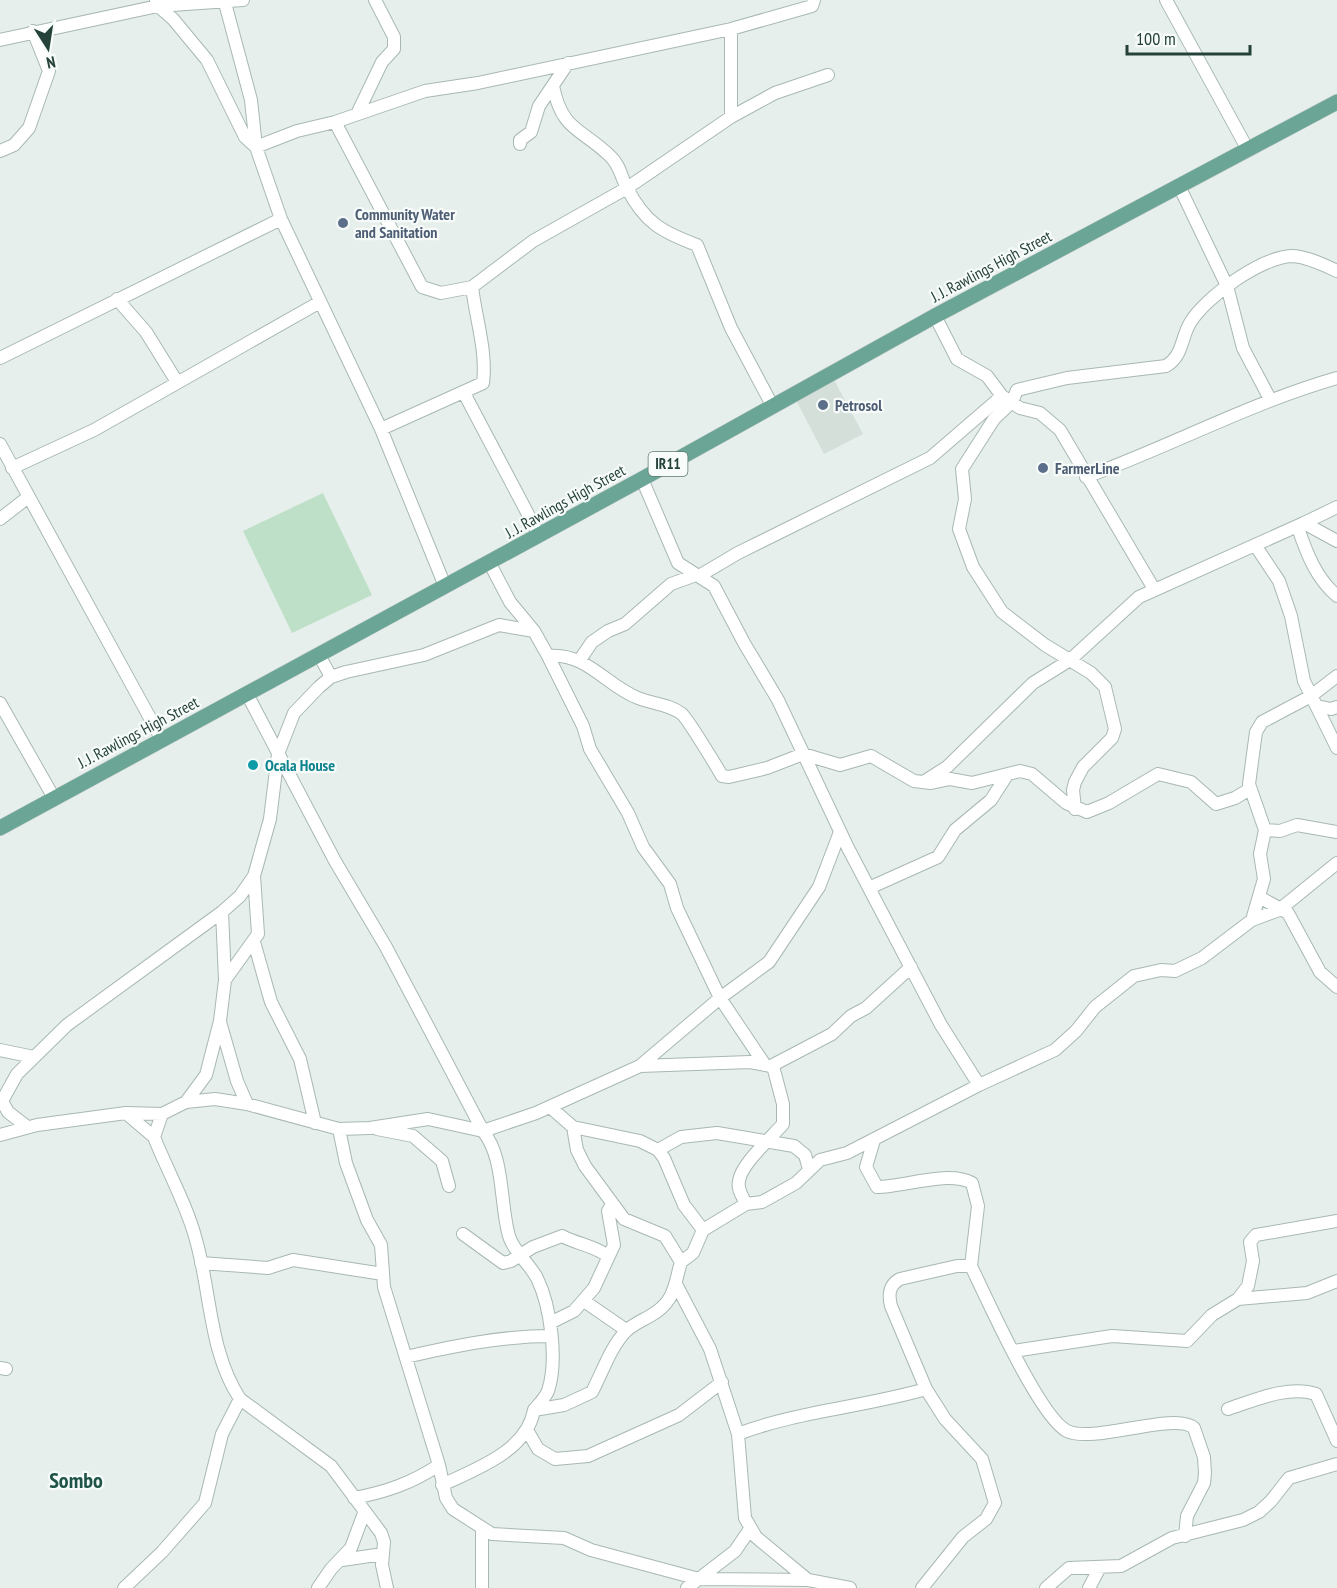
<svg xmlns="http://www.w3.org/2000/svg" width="1337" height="1588" font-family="'PT Sans Narrow',sans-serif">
  <rect width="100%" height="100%" fill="#e6efeb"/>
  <path fill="#d4dfda" d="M833,378L863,434L824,454L795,398Z"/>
  <path fill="#bfe0c8" d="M323,493L372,595L292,633L243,531Z"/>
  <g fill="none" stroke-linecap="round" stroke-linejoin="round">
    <g stroke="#a8b8b2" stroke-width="14">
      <path id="minor" d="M156,0L158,6L173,19L207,60L245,137L256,147L281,219L381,429L445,586
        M1166,0L1248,150
        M225,3L251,100L256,147L297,131L335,122L425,91L478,83L731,29L812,6L814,0
        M731,29V117
        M0,40L158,6L243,0
        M553,86C562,131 581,128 610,156C620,165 621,177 627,188C645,223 662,232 697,245L731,328L772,405
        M358,112L382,62L394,49V37L375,0
        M335,122L422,287L441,293L472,287L533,241L627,188L731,117L775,93L828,75
        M520,144V140L531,132L539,106L568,63
        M0,151L14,145L29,128L49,71L33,31
        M1180,188L1227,286L1243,348L1270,399
        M117,299L146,332L177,382
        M935,316L957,359L987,376L1002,396L1020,408L1040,413L1060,430L1154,589
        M0,358L281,219
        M464,393L539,535
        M381,429L483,383C487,351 476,320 472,287
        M0,444L162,740
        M12,468L94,430L320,302
        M1086,477C1171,446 1250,403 1337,378
        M642,479L678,563L714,586L744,643L778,700L848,848L941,1025L979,1085
        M0,519L27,498
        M1304,523L1337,507
        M1298,528C1307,554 1316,578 1337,596
        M1255,545L1279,581L1291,616L1304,681L1337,748
        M489,562L510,602L534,631L548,656L583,726L590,749L628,813L643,847L670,884L677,908L720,998L765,1065
        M699,576L738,553L930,458L1002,396
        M319,655L331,677
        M548,656C587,652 606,686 638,698C653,704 669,704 682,714C687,718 717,767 722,776L729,777L767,768L803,754L840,765L871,756L914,781L931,783L950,779L972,783L1020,771L1032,774L1066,803L1087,812L1109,803L1158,774L1191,782L1216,804L1235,798L1250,789
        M579,661L592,642L608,631L625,624L671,584L696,575
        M247,694L335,861L386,947L483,1131C504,1157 500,1200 508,1232C511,1249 529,1263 537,1278C551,1307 558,1361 548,1391C545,1398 539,1404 534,1410
        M0,703L54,798
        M1317,706L1331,709L1337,707
        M925,781L947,767L1033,683L1070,660L1139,597L1304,523L1337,541
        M1075,809L1073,790L1075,782L1083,767L1112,738L1115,729L1105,687L1091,673L1045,645L1002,612L973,567L959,529L965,499L962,469L994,419L1012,402L1017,390L1067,378L1166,366C1183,356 1181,338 1190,323C1205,297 1263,256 1293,256C1308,257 1324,265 1337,271
        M1265,830L1280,831L1297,825L1337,832
        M869,888L938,857L955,830L991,800L1007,775
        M1259,897L1288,913L1320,972L1337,987
        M222,912L225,980
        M1252,920L1264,879L1260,854L1265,830L1249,784L1256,732L1262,722L1311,696L1337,676
        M254,942L271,1002L300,1059L315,1123
        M220,1022L237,1081L247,1104
        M0,1050L34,1057
        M641,1065L720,998L769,962L819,887L840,832
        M771,1066L832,1034L851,1016L866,1008L911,967
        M186,1102L215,1099L247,1104L339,1129L370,1128L428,1119L483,1131L536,1113L640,1066L750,1062L771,1066L774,1070L783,1104V1124C771,1138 741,1164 739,1181C737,1190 743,1197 746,1204
        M550,1107L573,1127L640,1141L658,1150L664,1158L684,1205L703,1230
        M127,1114L154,1137
        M162,1114L154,1137C167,1170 187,1205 196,1240C211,1292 209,1352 240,1399L331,1466L381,1533L384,1542L382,1565L387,1588
        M26,1126L8,1112L2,1101L17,1074L67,1025L222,912L240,896L254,876L270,819L278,754L294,713L319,687L331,677L346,672L424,655L499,625L534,631
        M573,1127L577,1150L585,1166L624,1219L665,1236L681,1262
        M339,1129L346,1163L367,1220L381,1245L384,1287L439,1465L446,1498L453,1509L492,1534L564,1538L591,1550L699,1579L808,1580L850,1588
        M377,1129L413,1136L442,1161L449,1186
        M0,1135L37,1125L126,1113L162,1114L186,1102L206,1075L220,1021L225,980L258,934L254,876
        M874,1140L866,1167L877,1187C904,1187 948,1170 972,1183L978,1206L971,1266
        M658,1150L681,1137L717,1133L794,1146L805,1155L809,1169
        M463,1234L503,1263L511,1261L533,1247L562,1236C577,1244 595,1246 608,1256
        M201,1263L268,1268L293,1260L383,1274
        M677,1286L710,1349L738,1434L745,1518L756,1537L808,1580
        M1238,1299L1307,1293L1337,1281
        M584,1301L626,1330
        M550,1323L574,1311L594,1288L614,1245L608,1211L612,1204
        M1014,1351L1112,1336L1187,1341L1212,1315L1238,1299L1248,1286L1253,1261L1250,1242L1256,1235L1337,1221
        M406,1357C453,1346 502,1336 551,1336
        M0,1368L6,1369
        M1228,1409C1255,1400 1288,1385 1316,1394L1337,1441
        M527,1430L538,1449L555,1459L588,1456L679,1415L722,1382
        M738,1434C798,1411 864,1407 926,1389
        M442,1485C476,1469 527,1451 534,1410L564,1405L592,1392C603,1371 610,1348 626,1331C632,1325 643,1320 650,1316C675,1302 674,1286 681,1262L693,1253L703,1230L746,1204L762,1202L796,1183L820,1160L847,1153L979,1085L1055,1050L1076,1031L1095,1007L1134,976L1161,970L1175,971L1202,958L1252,920L1279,910L1337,863
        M354,1498C386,1492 412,1483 439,1465
        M342,1560L383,1554
        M124,1588L162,1552L205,1503L222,1434L240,1399
        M318,1588L331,1569L351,1548L364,1513
        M482,1588V1529
        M687,1588L735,1551L750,1529
        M922,1588L963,1537L986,1519L995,1503L982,1459L945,1419L926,1389L891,1306C888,1294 889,1285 900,1279L957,1266H971C987,1299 1040,1418 1067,1431C1093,1444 1175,1411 1194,1428L1204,1457L1205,1473L1204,1483L1187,1516L1185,1536
        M1046,1588L1069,1568L1121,1566L1172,1538L1243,1520L1259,1512L1271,1501L1289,1478L1337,1464
        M1089,1588L1100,1567"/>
    </g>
    <g stroke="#c2cac8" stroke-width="16">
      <path id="major" d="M0,828L642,479L935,316L1337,102"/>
    </g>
    <use href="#minor" stroke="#fff" stroke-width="12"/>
    <use href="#major" stroke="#6aa596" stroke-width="15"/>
  </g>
  <g fill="#5c6f8a" stroke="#f7fbf9" stroke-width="2">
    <circle cx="343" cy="223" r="6"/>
    <circle cx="823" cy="405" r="6"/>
    <circle cx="1043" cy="468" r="6"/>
  </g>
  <circle fill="#0f9aa8" stroke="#f7fbf9" stroke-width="2" cx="253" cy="765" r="6"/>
  <g text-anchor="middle" stroke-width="4.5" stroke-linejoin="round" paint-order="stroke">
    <rect fill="#f7fbf9" stroke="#637a73" stroke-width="1.5" x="648.5" y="452" width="39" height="24" rx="4.5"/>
    <g font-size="15" font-weight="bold" fill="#24423a">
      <text x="668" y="469">IR11</text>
    </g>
    <g font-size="16" font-weight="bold" fill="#4e5e75" stroke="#f7fbf9" text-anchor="start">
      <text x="355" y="220">Community Water<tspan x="355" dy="18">and Sanitation</tspan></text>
      <text x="835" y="411">Petrosol</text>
      <text x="1055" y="474">FarmerLine</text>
    </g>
    <g font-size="16" fill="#24423a" stroke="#f7fbf9">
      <text transform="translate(991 266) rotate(-28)" y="6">J. J. Rawlings High Street</text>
      <text transform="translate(565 501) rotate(-29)" y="6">J. J. Rawlings High Street</text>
      <text transform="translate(138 732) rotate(-28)" y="6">J. J. Rawlings High Street</text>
    </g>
    <g font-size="16" font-weight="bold" fill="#0d838f" stroke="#f7fbf9" text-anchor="start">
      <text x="265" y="771">Ocala House</text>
    </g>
    <g font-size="22" font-weight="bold" fill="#1f5548" stroke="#f7fbf9">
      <text x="76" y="1488">Sombo</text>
    </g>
  </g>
  <g transform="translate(48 48) rotate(168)" stroke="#f7fbf9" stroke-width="4.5" paint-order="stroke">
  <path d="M0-4.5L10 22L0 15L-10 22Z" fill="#24423a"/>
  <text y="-9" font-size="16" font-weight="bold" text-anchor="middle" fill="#24423a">N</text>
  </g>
  <path d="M1127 45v9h123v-9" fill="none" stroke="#24423a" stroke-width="3"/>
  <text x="1136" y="45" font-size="18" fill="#24423a" stroke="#f7fbf9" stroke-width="4.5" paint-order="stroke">100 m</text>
</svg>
